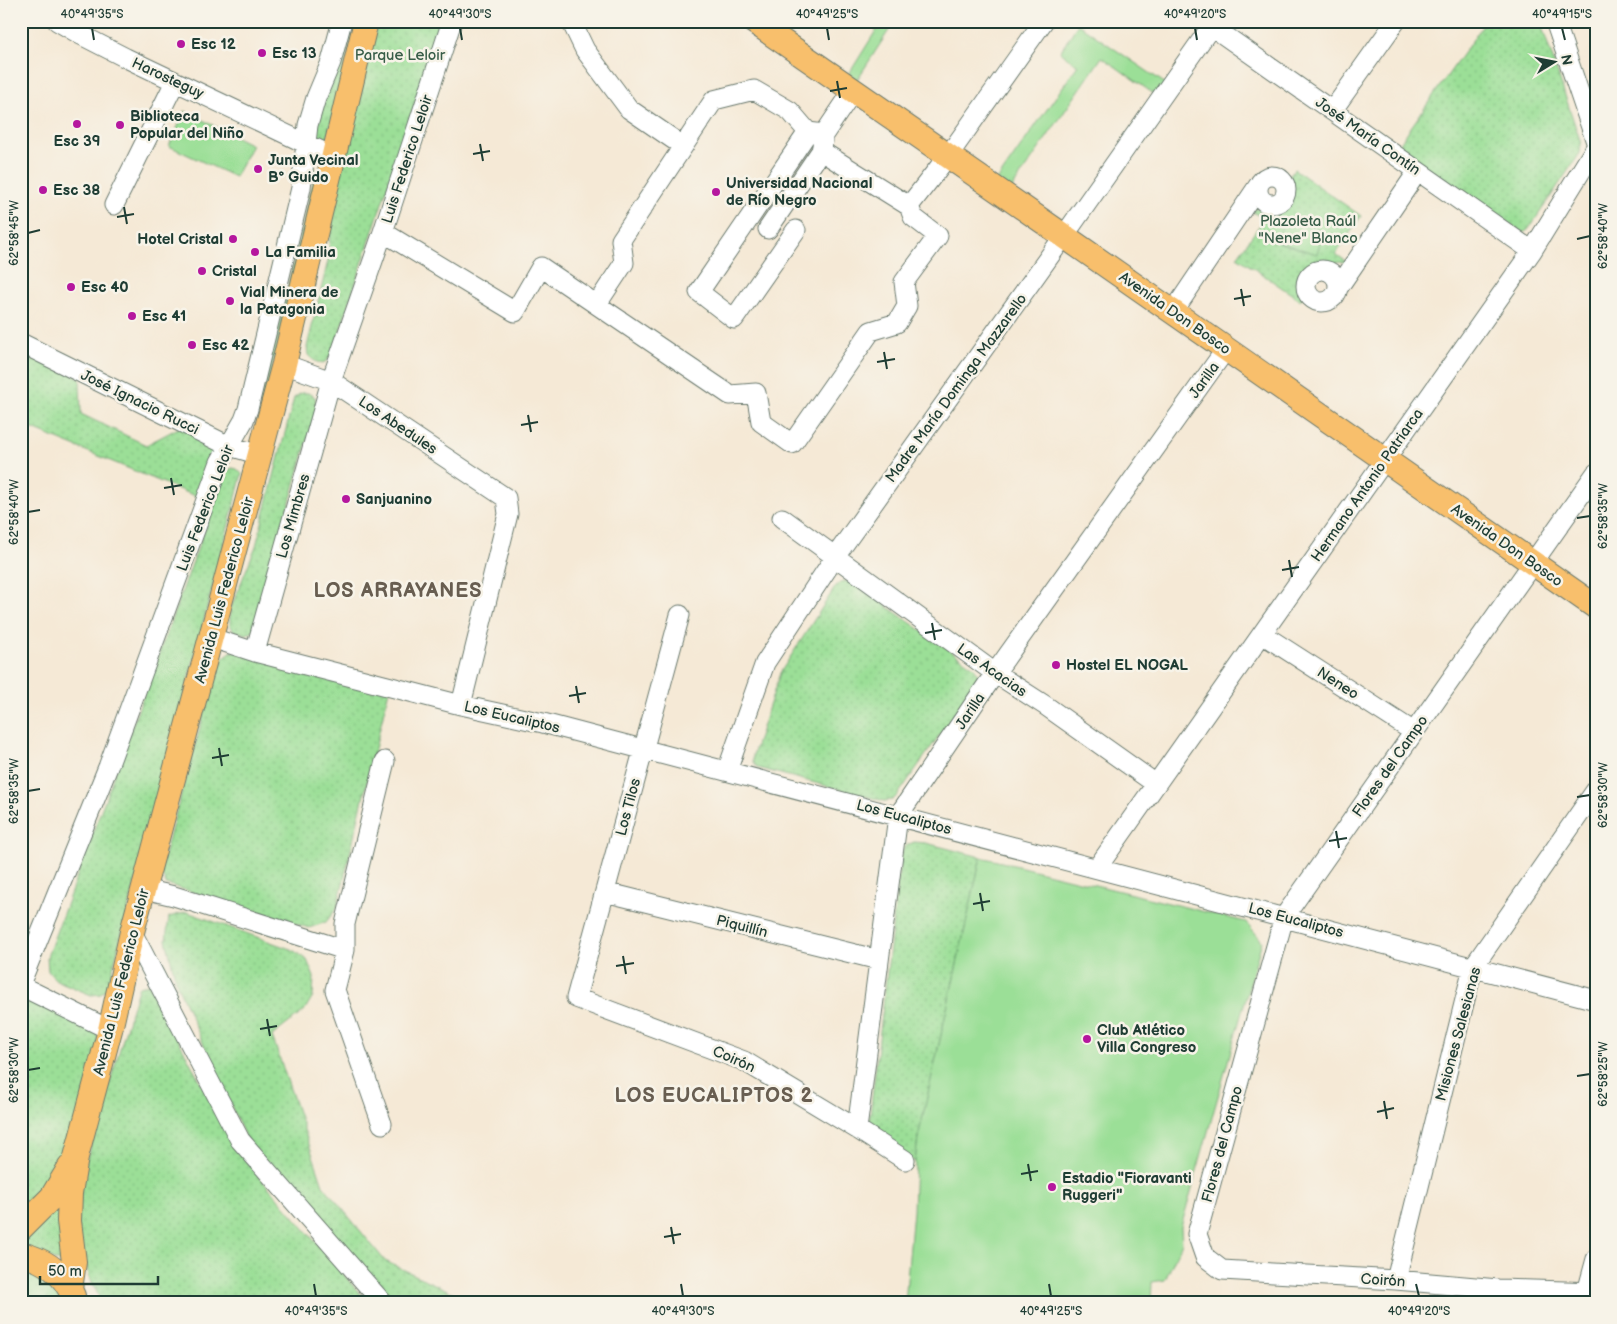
<svg xmlns="http://www.w3.org/2000/svg" width="1617" height="1324" font-family="'Balsamiq Sans',sans-serif">
  <defs>
    <pattern id="grass-dots" width="8" height="8" patternUnits="userSpaceOnUse" patternTransform="scale(1.25)"><rect width="8" height="8" fill="#9bdf97"/><path d="M2 2h.1M6 6h.1" fill="none" stroke="#85c083" stroke-width="1.8" stroke-linecap="round"/></pattern>
  </defs>
  <rect width="100%" height="100%" fill="#f7f3e8"/>
  <filter id="ink" filterUnits="userSpaceOnUse"><feTurbulence type="fractalNoise" baseFrequency=".02" numOctaves="2"/><feDisplacementMap in="SourceGraphic" scale="10" xChannelSelector="R" yChannelSelector="G"/><feConvolveMatrix kernelMatrix="1 2 1 2 8 2 1 2 1" color-interpolation-filters="sRGB"/></filter>
  <filter id="wash" filterUnits="userSpaceOnUse"><feTurbulence type="fractalNoise" baseFrequency=".0096" numOctaves="4" result="noise"/><feDisplacementMap in="SourceGraphic" scale="20" xChannelSelector="R" yChannelSelector="G"/><feGaussianBlur stdDeviation="1.12" result="paint"/><feColorMatrix in="noise" values="0 0 0 0 0 0 0 0 0 0 0 0 0 0 0 0 0 1.4 0 .05"/><feComposite in="paint" operator="in"/></filter>
  <g filter="url(#wash)">
    <rect width="100%" height="100%" fill="#f5e9d6"/>
    <path fill="url(#grass-dots)" stroke="#5d8e66" d="M348,21H355L327,140L322,142L317,141L314,136Z
      M378,21H442L333,352C326,366 319,366 308,355L307,347L328,261L332,205Z
      M1486,21H1540L1581,143L1580,153L1528,230L1523,233L1397,147Z
      M313,166L317,178L263,404L252,416L261,398L314,179L312,173Z
      M1294,169L1361,216L1336,254L1347,262C1325,263 1292,264 1304,296L1300,300L1237,257L1264,219L1250,210C1258,208 1266,209 1274,209C1289,207 1291,191 1286,180Z
      M21,348L80,378L81,414L146,445L184,425L218,446L200,498L21,424Z
      M301,393H308L315,397L317,406L253,632L246,634L234,631L230,625V610L256,546L294,398Z
      M232,468L237,469L242,474L108,987L101,994L91,995L56,980L48,971L47,957L226,472Z
      M843,581L852,582L974,667L978,675L976,683L897,796L892,800L884,801L758,768L753,762V755L780,673L836,586Z
      M232,651L389,690L337,908L326,922L309,928L166,884L160,870L217,667L224,657Z
      M914,842L926,843L981,857L918,1138L915,1162L868,1132L901,855L905,846Z
      M187,912L293,950L307,960L314,977L313,996L304,1011L272,1036L323,1185L385,1261L475,1303H391L246,1139L177,985L166,940L169,917Z
      M149,984L235,1148L368,1303H102L90,1278L80,1247L77,1218L82,1174L139,986Z
      M32,993L97,1030L98,1045L69,1152L58,1173L21,1217V1018Z
      M58,1207L66,1261L60,1262L21,1247V1239Z
      M21,1267C41,1273 54,1283 61,1303H21Z"/>
    <path fill="#9bdf97" stroke="#5d8e66" d="M882,21H889L893,24L855,83L847,77Z
      M1078,24L1166,84L1158,97L1102,57L1010,191L996,182L1078,65L1060,52Z
      M185,111L252,145L235,177L169,146Z
      M1284,219L1323,231L1317,254L1277,242Z
      M981,857L1246,922L1262,941L1181,1227L1182,1243L1165,1280L1152,1282L1151,1303H905L913,1211L915,1162L918,1138Z"/>
  </g>
  <g filter="url(#ink)">
    <g fill="none" stroke-linecap="round" stroke-linejoin="round">
      <g stroke="#6a796d" stroke-width="21">
        <path id="minor" d="M57,21L81,35L126,58L334,157
          M571,21L585,50L629,109L683,146
          M1204,21L1532,251
          M1555,21L1596,142
          M1332,111L1396,21
          M821,151L909,206L948,156L1043,22
          M1258 190a14 14 0 1 1 28 0a14 14 0 1 1-28 0Z
          M114,205L175,82
          M768,229L821,151L823,141
          M796,230L734,319L699,292L808,132L824,134L853,91
          M383,232L515,312L541,267L730,395L756,393L761,422L792,444L871,331L897,323L907,306L904,282L938,236L913,217L909,206
          M1306 286a16 16 0 1 1 32 0a16 16 0 1 1-32 0Z
          M1338,288L1418,171
          M597,304L624,263L621,240L714,100L754,90L790,111L808,132
          M1173,312L1260,183
          M21,343L229,446L260,455
          M284,364L331,381L506,498L508,514L461,705
          M1596,473L1284,917L1197,1234L1205,1257L1222,1270L1396,1280L1498,1289L1596,1292
          M782,518L995,673L1046,706L1156,784
          M680,615L576,998L744,1061L857,1129L905,1160
          M1262,634L1414,732
          M212,638L255,652L461,705L543,723L1596,1000
          M255,652L331,381L383,232L452,21
          M727,771L765,663L835,557L1064,236L1215,21
          M1097,868L1532,251L1596,147
          M144,889L174,896L345,950L335,990L382,1124
          M605,892L879,960
          M132,932L240,1140L383,1303
          M345,950V924L385,761
          M21,982L108,767L220,462L244,420L248,409L301,188L308,125L316,98L331,62L342,21
          M21,986L110,1030
          M857,1129L898,816L995,673L1226,349
          M1396,1280L1473,967L1596,790
          M1587,1292L1596,1259"/>
      </g>
      <g stroke="#6a796d" stroke-width="26">
        <path id="major" d="M753,21L1064,236L1596,607
          M21,1228L52,1197L70,1167
          M21,1254C45,1260 64,1273 73,1296
          M70,1289L74,1262L69,1221L70,1193L76,1157L110,1030L132,932L284,364L366,21"/>
      </g>
      <use href="#minor" stroke="#fff" stroke-width="19"/>
      <use href="#major" stroke="#f8bf6c" stroke-width="24"/>
    </g>
  </g>
  <path fill="none" stroke="#1f3d34" stroke-width="2" d="M92,28L94,40M460,28L462,40M827,28L829,40M1195,28L1197,40M1562,28L1565,40M837,81L840,98M830,91L847,88M480,144L483,161M473,154L490,151M124,207L127,224M117,217L134,214M28,233L40,230M1577,239L1590,236M1241,289L1244,306M1234,299L1251,296M884,352L887,369M877,362L895,359M528,415L531,432M521,425L538,422M171,478L174,495M164,488L182,485M28,512L40,510M1577,518L1590,516M1289,560L1292,577M1282,570L1299,567M932,623L935,640M925,633L942,630M576,686L579,703M569,696L586,693M219,748L222,766M212,758L229,755M28,791L40,789M1577,797L1590,795M1336,831L1339,848M1329,841L1347,838M980,893L983,911M973,904L990,901M623,956L626,974M616,966L634,963M267,1019L270,1036M260,1029L277,1026M28,1070L40,1068M1577,1076L1590,1074M1384,1101L1387,1119M1377,1112L1394,1108M1028,1164L1031,1181M1021,1174L1038,1171M671,1227L674,1244M664,1237L681,1234M314,1284L316,1296M681,1284L683,1296M1049,1284L1051,1296M1416,1284L1419,1296"/>
  <g fill="#b5179e" stroke="#f7f3e8" stroke-width="2">
    <circle cx="181" cy="44" r="5"/>
    <circle cx="262" cy="53" r="5"/>
    <circle cx="77" cy="124" r="5"/>
    <circle cx="120" cy="125" r="5"/>
    <circle cx="258" cy="169" r="5"/>
    <circle cx="43" cy="190" r="5"/>
    <circle cx="716" cy="192" r="5"/>
    <circle cx="233" cy="239" r="5"/>
    <circle cx="255" cy="252" r="5"/>
    <circle cx="202" cy="271" r="5"/>
    <circle cx="71" cy="287" r="5"/>
    <circle cx="230" cy="301" r="5"/>
    <circle cx="132" cy="316" r="5"/>
    <circle cx="192" cy="345" r="5"/>
    <circle cx="346" cy="499" r="5"/>
    <circle cx="1056" cy="665" r="5"/>
    <circle cx="1087" cy="1039" r="5"/>
    <circle cx="1052" cy="1187" r="5"/>
  </g>
  <g text-anchor="middle" stroke-width="5" stroke-linejoin="round" paint-order="stroke">
    <g font-size="15" font-weight="bold" fill="#1f3d34" stroke="#f7f3e8" text-anchor="start">
      <text x="191" y="49">Esc 12</text>
      <text x="272" y="58">Esc 13</text>
      <text x="130" y="121">Biblioteca<tspan x="130" dy="17">Popular del Niño</tspan></text>
      <text x="77" y="146" text-anchor="middle">Esc 39</text>
      <text x="268" y="165">Junta Vecinal<tspan x="268" dy="17">B° Guido</tspan></text>
      <text x="726" y="188">Universidad Nacional<tspan x="726" dy="17">de Río Negro</tspan></text>
      <text x="53" y="195">Esc 38</text>
      <text x="223" y="244" text-anchor="end">Hotel Cristal</text>
      <text x="265" y="257">La Familia</text>
      <text x="212" y="276">Cristal</text>
      <text x="81" y="292">Esc 40</text>
      <text x="240" y="297">Vial Minera de<tspan x="240" dy="17">la Patagonia</tspan></text>
      <text x="142" y="321">Esc 41</text>
      <text x="202" y="350">Esc 42</text>
      <text x="356" y="504">Sanjuanino</text>
      <text x="1066" y="670">Hostel EL NOGAL</text>
      <text x="1097" y="1035">Club Atlético<tspan x="1097" dy="17">Villa Congreso</tspan></text>
      <text x="1062" y="1183">Estadio "Fioravanti<tspan x="1062" dy="17">Ruggeri"</tspan></text>
    </g>
    <g font-size="15" fill="#385d48" stroke="#f7f3e8">
      <text x="400" y="60">Parque Leloir</text>
      <text x="1308" y="226">Plazoleta Raúl<tspan x="1308" dy="17">"Nene" Blanco</tspan></text>
    </g>
    <g font-size="15" fill="#1f3d34" stroke="#f7f3e8">
      <text transform="translate(168 78) rotate(25)" y="5">Harosteguy</text>
      <text transform="translate(1368 136) rotate(35)" y="5">José María Contín</text>
      <text transform="translate(407 159) rotate(-72)" y="5">Luis Federico Leloir</text>
      <text transform="translate(1175 313) rotate(35)" y="5">Avenida Don Bosco</text>
      <text transform="translate(1204 380) rotate(-54)" y="5">Jarilla</text>
      <text transform="translate(956 388) rotate(-54)" y="5">Madre María Dominga Mazzarello</text>
      <text transform="translate(140 402) rotate(26)" y="5">José Ignacio Rucci</text>
      <text transform="translate(398 425) rotate(34)" y="5">Los Abedules</text>
      <text transform="translate(1367 485) rotate(-55)" y="5">Hermano Antonio Patriarca</text>
      <text transform="translate(205 508) rotate(-69)" y="5">Luis Federico Leloir</text>
      <text transform="translate(293 516) rotate(-74)" y="5">Los Mimbres</text>
      <text transform="translate(1507 545) rotate(35)" y="5">Avenida Don Bosco</text>
      <text transform="translate(224 590) rotate(-75)" y="5">Avenida Luis Federico Leloir</text>
      <text transform="translate(992 670) rotate(35)" y="5">Las Acacias</text>
      <text transform="translate(1338 683) rotate(33)" y="5">Neneo</text>
      <text transform="translate(970 711) rotate(-56)" y="5">Jarilla</text>
      <text transform="translate(512 717) rotate(13)" y="5">Los Eucaliptos</text>
      <text transform="translate(1390 766) rotate(-55)" y="5">Flores del Campo</text>
      <text transform="translate(628 807) rotate(-75)" y="5">Los Tilos</text>
      <text transform="translate(904 817) rotate(15)" y="5">Los Eucaliptos</text>
      <text transform="translate(1296 920) rotate(15)" y="5">Los Eucaliptos</text>
      <text transform="translate(742 926) rotate(14)" y="5">Piquillín</text>
      <text transform="translate(121 982) rotate(-76)" y="5">Avenida Luis Federico Leloir</text>
      <text transform="translate(1458 1034) rotate(-75)" y="5">Misiones Salesianas</text>
      <text transform="translate(734 1059) rotate(24)" y="5">Coirón</text>
      <text transform="translate(1222 1144) rotate(-75)" y="5">Flores del Campo</text>
      <text transform="translate(1383 1280) rotate(4)" y="5">Coirón</text>
    </g>
    <g font-size="20" font-weight="bold" letter-spacing="1" fill="#685e51" stroke="#f7f3e8">
      <text x="398" y="597">LOS ARRAYANES</text>
      <text x="714" y="1102">LOS EUCALIPTOS 2</text>
    </g>
  </g>
  <rect width="1617" height="1324" fill="none" stroke="#f7f3e8" stroke-width="55"/>
  <g transform="translate(1554 62) rotate(80)" stroke="#f7f3e8" stroke-width="4" paint-order="stroke">
  <path d="M0-4L9 19L0 12L-9 19Z" fill="#1f3d34"/>
  <text y="-8" font-size="14" font-weight="bold" text-anchor="middle" fill="#1f3d34">N</text>
  </g>
  <path d="M40 1276v8h118v-8" fill="none" stroke="#1f3d34" stroke-width="2.5"/>
  <text x="48" y="1276" font-size="15" fill="#1f3d34" stroke="#f7f3e8" stroke-width="4" paint-order="stroke">50 m</text>
  <rect x="28" y="28" width="1562" height="1268" fill="none" stroke="#1f3d34" stroke-width="2"/>
  <g font-size="12" text-anchor="middle" fill="#1f3d34">
    <text x="92" y="18">40°49'35"S</text>
    <text x="460" y="18">40°49'30"S</text>
    <text x="827" y="18">40°49'25"S</text>
    <text x="1195" y="18">40°49'20"S</text>
    <text x="1562" y="18">40°49'15"S</text>
    <text transform="translate(14 233) rotate(-90)" y="4">62°58'45"W</text>
    <text transform="translate(1603 236) rotate(-90)" y="4">62°58'40"W</text>
    <text transform="translate(14 512) rotate(-90)" y="4">62°58'40"W</text>
    <text transform="translate(1603 516) rotate(-90)" y="4">62°58'35"W</text>
    <text transform="translate(14 791) rotate(-90)" y="4">62°58'35"W</text>
    <text transform="translate(1603 795) rotate(-90)" y="4">62°58'30"W</text>
    <text transform="translate(14 1070) rotate(-90)" y="4">62°58'30"W</text>
    <text transform="translate(1603 1074) rotate(-90)" y="4">62°58'25"W</text>
    <text x="316" y="1315">40°49'35"S</text>
    <text x="683" y="1315">40°49'30"S</text>
    <text x="1051" y="1315">40°49'25"S</text>
    <text x="1419" y="1315">40°49'20"S</text>
  </g>
</svg>
